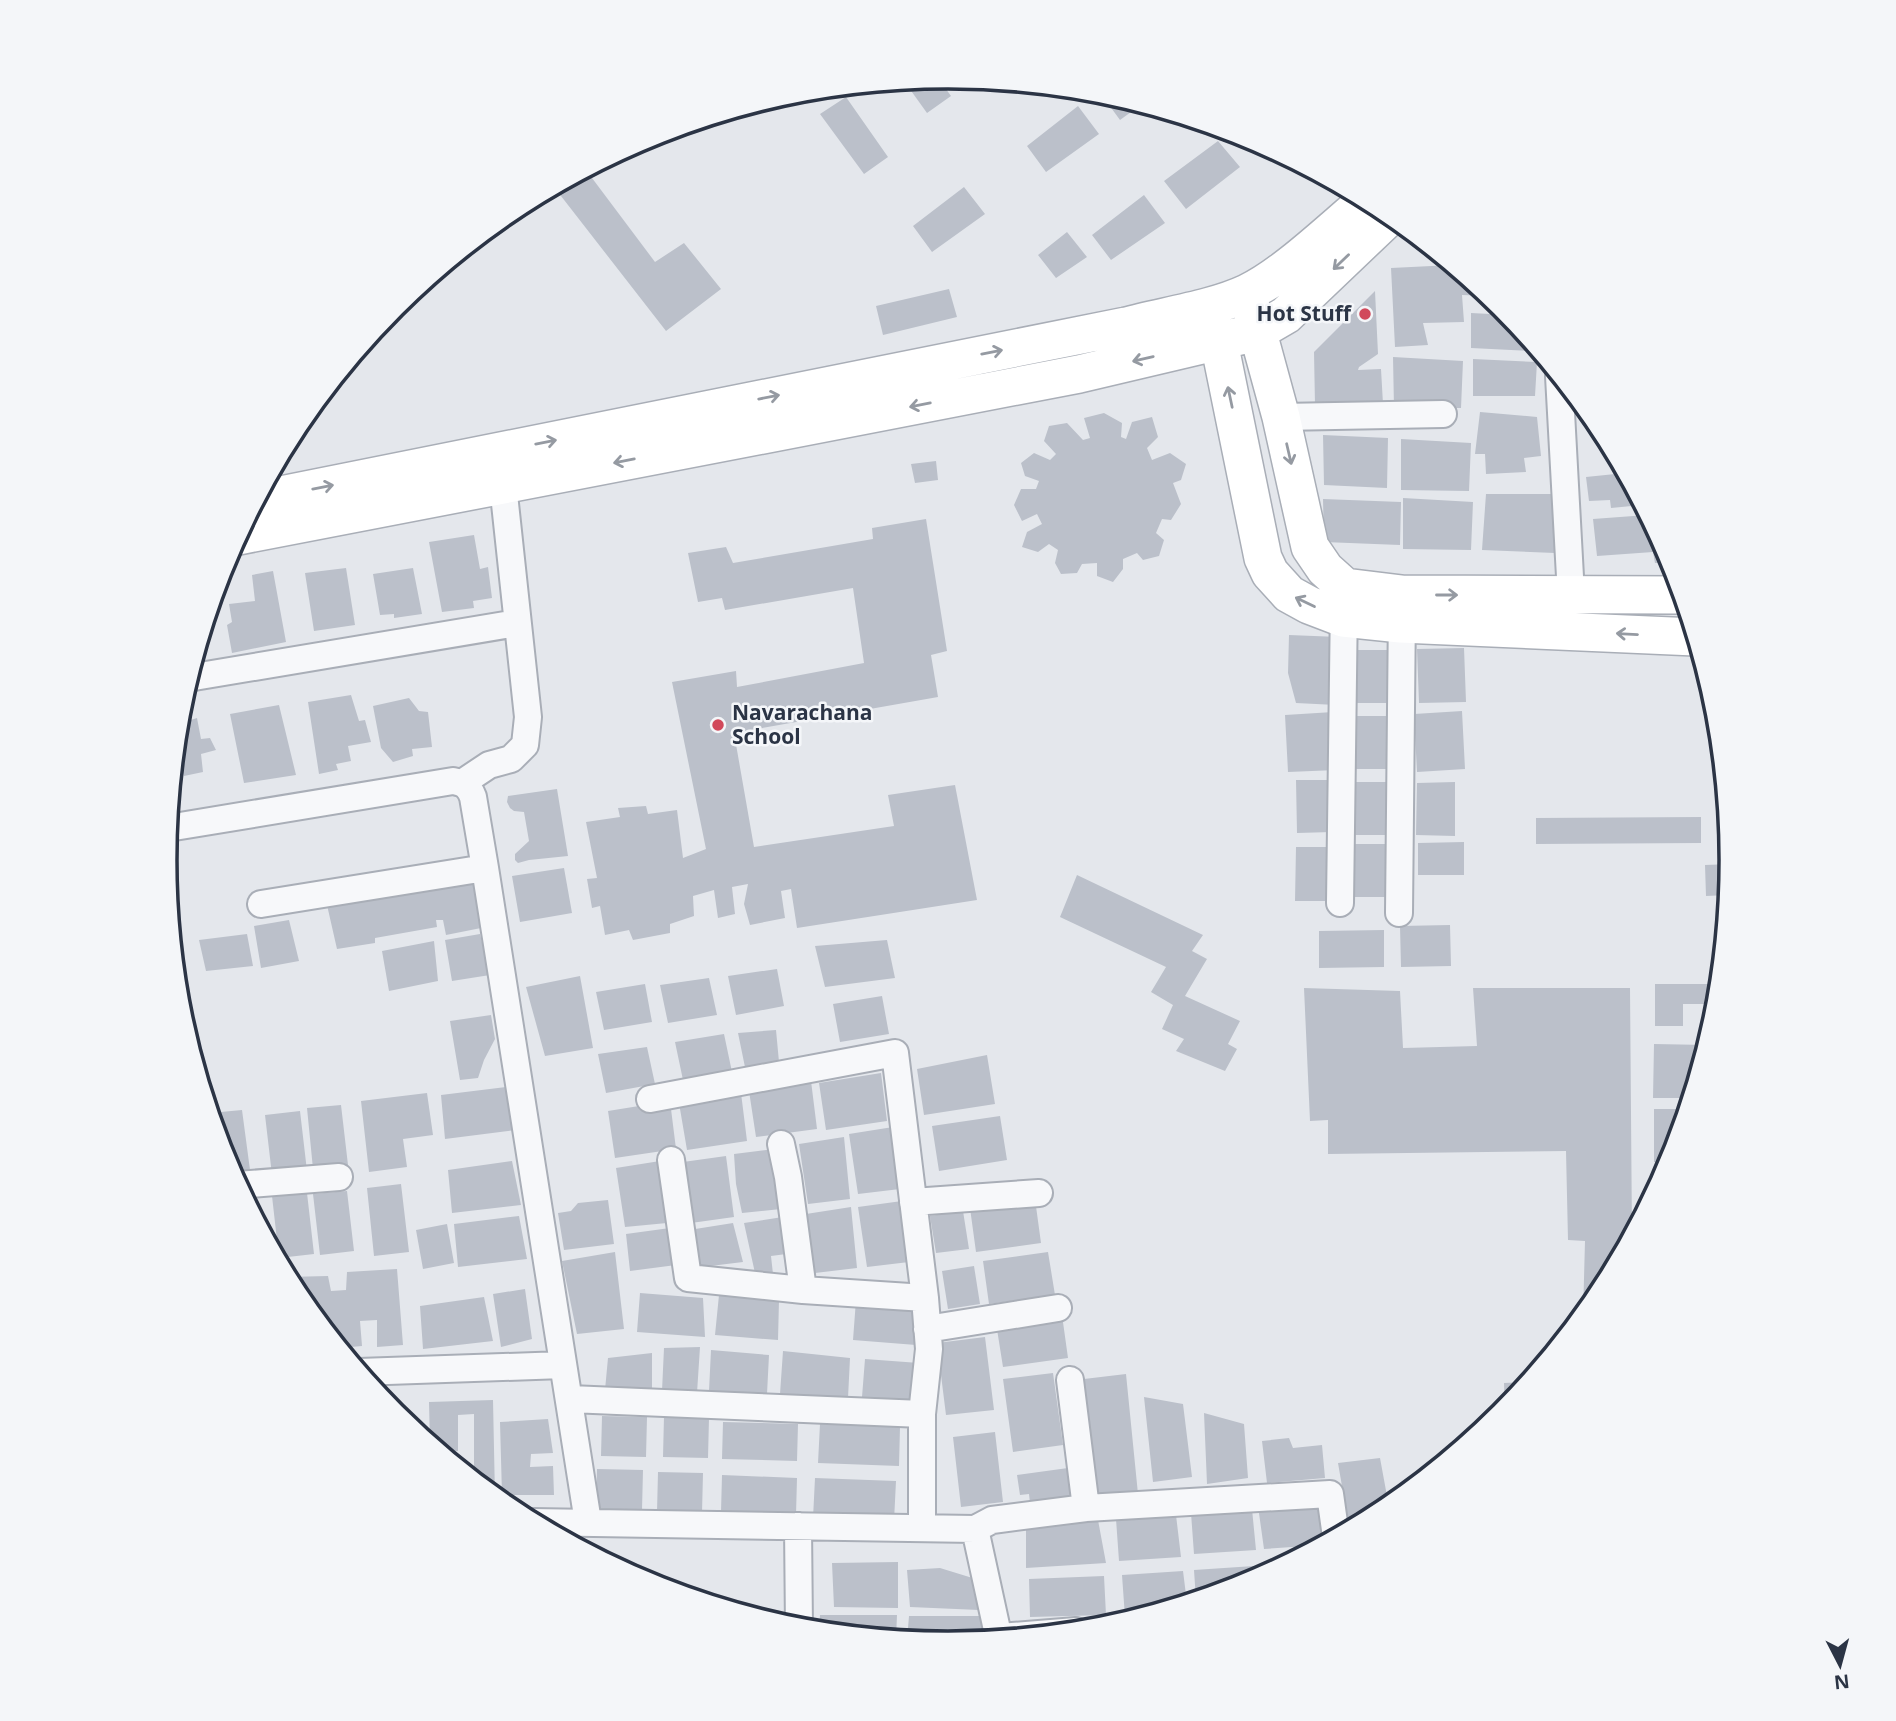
<svg xmlns="http://www.w3.org/2000/svg" width="1896" height="1721" font-family="'Open Sans',sans-serif">
  <rect width="100%" height="100%" fill="#e4e7ec"/>
  <path fill="#bbc0ca" d="M938,78L951,96L927,113L904,81Z
    M1103,93L1142,104L1120,120L1101,94Z
    M846,97L888,157L864,174L820,114Z
    M1078,106L1099,134L1046,172L1027,146Z
    M1218,141L1240,167L1186,209L1164,181Z
    M586,170L655,262L684,243L721,289L666,331L554,187Z
    M964,187L985,214L932,252L913,226Z
    M545,192L548,197L528,210L523,204Z
    M1144,195L1165,223L1111,260L1092,235Z
    M1067,232L1087,257L1056,278L1038,255Z
    M1452,265L1490,296L1462,295L1464,322L1423,323L1428,345L1395,347L1391,268Z
    M949,289L957,317L883,335L876,306Z
    M1375,291L1378,354L1359,367L1358,370L1381,369L1383,404L1315,405L1314,352Z
    M1471,313L1509,315L1531,342L1530,351L1471,348Z
    M1393,357L1463,361L1461,408H1394Z
    M1473,359L1537,362L1535,396H1473Z
    M1480,412L1537,417L1541,456L1524,458L1526,472L1486,474L1485,454H1475Z
    M1104,413L1122,423L1121,437L1126,439L1132,422L1152,417L1158,437L1147,448L1152,460L1170,453L1186,464L1181,480L1173,483L1181,504L1171,520L1162,519L1156,533L1164,540L1159,556L1143,560L1137,553L1123,559V569L1113,582L1097,576V563L1082,564L1077,573L1061,574L1055,563L1058,550L1049,544L1038,552L1022,547L1027,532L1042,524L1037,514L1022,521L1014,505L1021,489H1036L1039,481L1025,476L1021,463L1034,453L1050,460L1056,454L1044,441L1049,426L1067,423L1083,440L1090,438L1084,418Z
    M1600,426L1615,454L1602,455Z
    M1323,435L1388,438L1387,488L1324,485Z
    M1401,439L1471,443L1469,491L1401,490Z
    M936,461L938,480L915,483L911,464Z
    M1625,473L1642,505L1611,508L1610,500L1589,501L1586,477Z
    M1486,494H1557L1555,553L1482,550Z
    M1403,498L1473,502L1471,550L1403,549Z
    M1323,499L1401,502L1400,545L1324,542Z
    M1647,515L1672,562L1655,563L1653,552L1597,556L1593,519Z
    M926,519L947,651L931,655L938,697L734,733L754,847L894,826L888,795L955,785L977,900L797,928L791,889L781,891L785,918L750,925L744,904L748,884L732,887L735,914L718,918L714,890L693,896L694,916L670,924V933L633,940L629,930L605,935L600,906L592,908L587,879L597,878L586,822L620,817L618,808L646,806L648,814L677,810L683,858L706,849L672,682L736,671L737,687L864,663L853,588L725,610L722,598L698,602L688,553L726,547L733,563L873,539L872,528Z
    M474,535L480,569L488,567L492,598L473,601L474,608L442,612L429,542Z
    M346,568L355,625L314,631L305,573Z
    M413,568L422,614L394,618V614L380,615L373,574Z
    M273,571L286,642L232,653L227,625L232,622L229,604L255,601L252,575Z
    M1289,635L1339,637L1336,705L1296,703L1288,673Z
    M1464,648L1466,702L1419,703L1417,649Z
    M1357,650H1396V703H1357Z
    M351,695L359,721L365,720L371,742L348,746L351,761L336,764L338,770L319,774L308,702Z
    M409,698L419,711L428,712L432,747L412,749L413,756L393,762L381,748L373,706Z
    M279,705L296,775L244,783L230,714Z
    M1462,711L1465,769L1417,772L1414,714Z
    M1333,712L1336,770L1288,772L1285,715Z
    M1353,716H1392V769H1353Z
    M197,718L201,739L210,738L216,750L201,754L203,772L184,776L182,768L173,770L178,724Z
    M1296,780H1331L1332,832L1297,833Z
    M1353,782H1391V835H1352Z
    M1455,782V836L1416,835L1417,783Z
    M557,789L568,856L529,860L518,863L515,860V854L529,841L524,812L514,811L510,808L507,802L508,796Z
    M1701,817V843L1536,844V818Z
    M1464,842V875H1418V843Z
    M1353,844H1391V897H1352Z
    M1296,847H1335L1334,901H1295Z
    M1731,864L1728,895L1706,896L1705,865Z
    M564,868L572,913L520,922L512,876Z
    M1077,875L1203,935L1192,951L1207,959L1185,996L1240,1021L1228,1044L1237,1049L1225,1071L1176,1051L1184,1039L1162,1029L1173,1005L1151,992L1166,967L1060,917Z
    M474,883L481,928L446,935L443,920H436L437,927L375,938V943L337,949L327,905Z
    M289,920L299,961L261,968L254,926Z
    M1450,925L1451,966L1401,967L1400,926Z
    M1384,930V967L1319,968V931Z
    M247,934L253,966L206,971L199,940Z
    M480,934L490,975L452,981L445,940Z
    M887,940L895,978L825,987L815,946Z
    M434,941L438,981L389,991L382,951Z
    M777,969L784,1006L736,1015L728,976Z
    M580,976L593,1048L545,1056L526,987Z
    M709,978L717,1015L668,1023L660,985Z
    M645,984L652,1022L604,1030L596,992Z
    M1655,984H1719L1715,1017H1706V1004H1683V1026H1655Z
    M1304,988L1400,991L1403,1048L1477,1046L1473,988H1630L1632,1236L1599,1296L1583,1316L1585,1241L1568,1240L1566,1151L1328,1154V1120L1310,1121Z
    M882,996L889,1034L840,1042L833,1004Z
    M491,1015L495,1039L484,1060L478,1078L460,1080L450,1021Z
    M776,1030L779,1062L746,1072L738,1033Z
    M724,1034L732,1072L683,1080L675,1042Z
    M1654,1044L1707,1045L1691,1098H1653Z
    M647,1047L655,1084L606,1093L598,1054Z
    M987,1055L995,1104L924,1115L917,1069Z
    M881,1073L887,1121L826,1130L819,1083Z
    M811,1081L817,1129L756,1137L749,1091Z
    M506,1087L515,1130L445,1139L441,1095Z
    M427,1093L433,1135L403,1139L407,1167L369,1172L361,1101Z
    M741,1093L747,1141L687,1150L679,1103Z
    M670,1101L676,1149L615,1158L608,1111Z
    M341,1105L348,1165L313,1169L307,1108Z
    M1654,1109H1687L1671,1162H1654Z
    M242,1110L250,1170L231,1172L224,1160L210,1113Z
    M300,1111L307,1171L272,1175L265,1115Z
    M1000,1116L1007,1160L939,1171L932,1126Z
    M893,1127L900,1189L858,1194L849,1134Z
    M844,1137L850,1199L808,1204L799,1144Z
    M775,1149L781,1209L742,1213L736,1184L734,1154Z
    M726,1156L734,1217L691,1223L683,1162Z
    M512,1161L521,1205L452,1213L448,1170Z
    M660,1161L667,1223L625,1227L616,1168Z
    M401,1184L409,1252L374,1256L367,1188Z
    M347,1191L354,1251L320,1255L313,1194Z
    M307,1193L314,1254L279,1258L272,1196Z
    M1035,1199L1041,1243L976,1252L970,1208Z
    M608,1200L614,1244L564,1250L558,1213L571,1211L578,1203Z
    M902,1201L909,1262L867,1267L858,1207Z
    M851,1207L857,1268L815,1273L806,1214Z
    M963,1211L969,1249L936,1253L930,1216Z
    M519,1216L527,1259L458,1267L454,1224Z
    M789,1216L794,1253L771,1256L773,1274L755,1273L744,1223Z
    M733,1223L743,1262L694,1268L689,1230Z
    M447,1224L454,1263L423,1269L416,1230Z
    M670,1228L676,1265L630,1271L626,1234Z
    M615,1252L624,1329L577,1334L562,1261Z
    M1048,1252L1055,1295L989,1304L983,1261Z
    M974,1266L980,1304L948,1309L942,1271Z
    M397,1269L403,1345L377,1347V1320L360,1321L362,1346L340,1348L296,1295L287,1277L328,1276L331,1291L346,1290L347,1272Z
    M525,1289L532,1339L501,1347L493,1294Z
    M640,1293L703,1298L705,1337L637,1332Z
    M719,1295L779,1300L778,1340L715,1335Z
    M484,1297L493,1341L423,1349L420,1306Z
    M856,1300L919,1305L916,1345L853,1340Z
    M1062,1315L1068,1358L1003,1367L996,1323Z
    M985,1337L994,1410L946,1415L937,1343Z
    M700,1347L697,1393L662,1391L664,1348Z
    M711,1350L769,1355L767,1394L709,1391Z
    M783,1351L850,1358L848,1398L780,1394Z
    M652,1353V1390H605L608,1358Z
    M865,1359L919,1363L916,1401L862,1397Z
    M1053,1373L1063,1445L1013,1452L1003,1379Z
    M1126,1374L1138,1494L1097,1497L1084,1379Z
    M1529,1382L1528,1383L1505,1411L1504,1383Z
    M1144,1397L1183,1404L1192,1477L1153,1482Z
    M493,1400L495,1497L474,1480V1414L458,1415V1451L441,1453L430,1444L429,1402Z
    M1204,1413L1244,1424L1248,1478L1207,1484Z
    M602,1416L647,1417L646,1457L601,1456Z
    M664,1416L709,1418L708,1458L663,1457Z
    M548,1419L553,1453L531,1454L530,1467L553,1466L554,1495H502L500,1422Z
    M723,1422L798,1424L797,1461L722,1459Z
    M820,1424L900,1427L899,1466L818,1463Z
    M995,1432L1003,1502L961,1507L953,1437Z
    M1289,1438L1293,1448L1322,1445L1325,1478L1267,1483L1262,1441Z
    M1380,1458L1389,1507L1370,1519L1348,1521L1338,1463Z
    M1068,1468L1071,1498L1030,1503L1029,1494L1020,1495L1017,1475Z
    M597,1469L643,1470L642,1510L596,1509Z
    M658,1472L703,1473L702,1513L657,1512Z
    M722,1475L797,1478L796,1515L721,1512Z
    M815,1478L896,1481L894,1521L813,1518Z
    M1324,1503L1329,1541L1322,1545L1264,1549L1258,1506Z
    M1252,1509L1256,1550L1194,1554L1191,1513Z
    M1176,1515L1181,1557L1119,1561L1116,1519Z
    M1098,1520L1106,1563L1026,1568V1529Z
    M898,1562V1608L834,1607L832,1563Z
    M1289,1563L1263,1576L1261,1564Z
    M1254,1566L1256,1580L1196,1600L1194,1570Z
    M940,1568L979,1580V1610L910,1607L907,1570Z
    M1183,1571L1187,1603L1145,1615L1125,1617L1122,1575Z
    M1104,1576L1106,1615L1030,1617L1029,1579Z
    M820,1615H897L896,1639L819,1631Z
    M909,1616H986L985,1640L948,1644L907,1640Z"/>
  <g fill="none" stroke-linecap="round" stroke-linejoin="round">
    <g stroke="#a9aeb7" stroke-width="30">
      <path id="street" d="M1559,376L1571,595
        M1281,417L1443,414
        M188,678L517,623
        M462,783L489,765L511,759L525,745L528,717L503,485
        M168,828L453,781C464,783 469,786 473,797L485,868L588,1522
        M1340,903L1344,601
        M261,904L485,868
        M1399,913L1402,607
        M650,1099L895,1053L925,1298L929,1349L922,1414V1528
        M781,1144L788,1177L803,1290
        M671,1160L688,1278L803,1290L925,1298
        M237,1185L339,1177
        M913,1202L1039,1193
        M927,1329L1058,1308
        M359,1372L563,1365
        M1070,1380L1086,1508
        M570,1399L922,1414
        M532,1522L975,1529L992,1520L1086,1508L1330,1494L1336,1537
        M798,1526L799,1629
        M975,1529L999,1639
        M999,1637L1076,1631"/>
    </g>
    <g stroke="#a9aeb7" stroke-width="40">
      <path id="secondary" d="M1251,307L1281,417L1310,547L1325,569L1345,587L1402,594L1682,595
        M1211,318L1219,342L1263,558L1270,573L1289,594L1309,605L1343,618L1401,624L1695,637
        M256,500L1126,326C1163,316 1213,309 1247,293C1285,275 1333,228 1367,200
        M238,536L1079,374L1257,332L1286,315L1391,215"/>
    </g>
    <use href="#street" stroke="#f7f8fa" stroke-width="26"/>
    <use href="#secondary" stroke="#fff" stroke-width="37"/>
  </g>
  <defs><path id="oneway-shaft" d="M-6 0H5M1.5-3L5.5 0L1.5 3" fill="none" stroke-width="1.6" stroke-linecap="round" stroke-linejoin="round" transform="scale(1.75)"/></defs>
  <g stroke="#959aa2">
    <use href="#oneway-shaft" transform="translate(1341 262) rotate(136)"/>
    <use href="#oneway-shaft" transform="translate(992 352) rotate(-11)"/>
    <use href="#oneway-shaft" transform="translate(1143 359) rotate(167)"/>
    <use href="#oneway-shaft" transform="translate(769 397) rotate(-11)"/>
    <use href="#oneway-shaft" transform="translate(1230 397) rotate(-102)"/>
    <use href="#oneway-shaft" transform="translate(920 405) rotate(169)"/>
    <use href="#oneway-shaft" transform="translate(546 442) rotate(-11)"/>
    <use href="#oneway-shaft" transform="translate(1289 454) rotate(77)"/>
    <use href="#oneway-shaft" transform="translate(624 461) rotate(169)"/>
    <use href="#oneway-shaft" transform="translate(323 487) rotate(-11)"/>
    <use href="#oneway-shaft" transform="translate(1447 595)"/>
    <use href="#oneway-shaft" transform="translate(1305 602) rotate(-154)"/>
    <use href="#oneway-shaft" transform="translate(1627 634) rotate(-177)"/>
  </g>
  <g fill="#d1495b" stroke="#f4f6f9" stroke-width="2.5">
    <circle cx="1365" cy="314" r="7"/>
    <circle cx="718" cy="725" r="7"/>
  </g>
  <g text-anchor="middle" stroke-width="5" stroke-linejoin="round" paint-order="stroke">
    <g font-size="21" font-weight="bold" fill="#2b3445" stroke="#f4f6f9" text-anchor="end">
      <text x="1351" y="321">Hot Stuff</text>
      <text x="732" y="720" text-anchor="start">Navarachana<tspan x="732" dy="24">School</tspan></text>
    </g>
  </g>
  <path d="M0 0H1896V1721H0ZM177 860a771 771 0 1 1 1542 0a771 771 0 1 1-1542 0Z" fill="#f4f6f9" fill-rule="evenodd"/>
  <path fill="none" stroke="#2b3445" stroke-width="3.5" d="M177 860a771 771 0 1 1 1542 0a771 771 0 1 1-1542 0Z"/>
  <g transform="translate(1840 1665) rotate(174)" stroke="#f4f6f9" stroke-width="5" paint-order="stroke">
  <path d="M0-5L12 26L0 18L-12 26Z" fill="#2b3445"/>
  <text y="-10" font-size="19" font-weight="bold" text-anchor="middle" fill="#2b3445">N</text>
  </g>
</svg>
